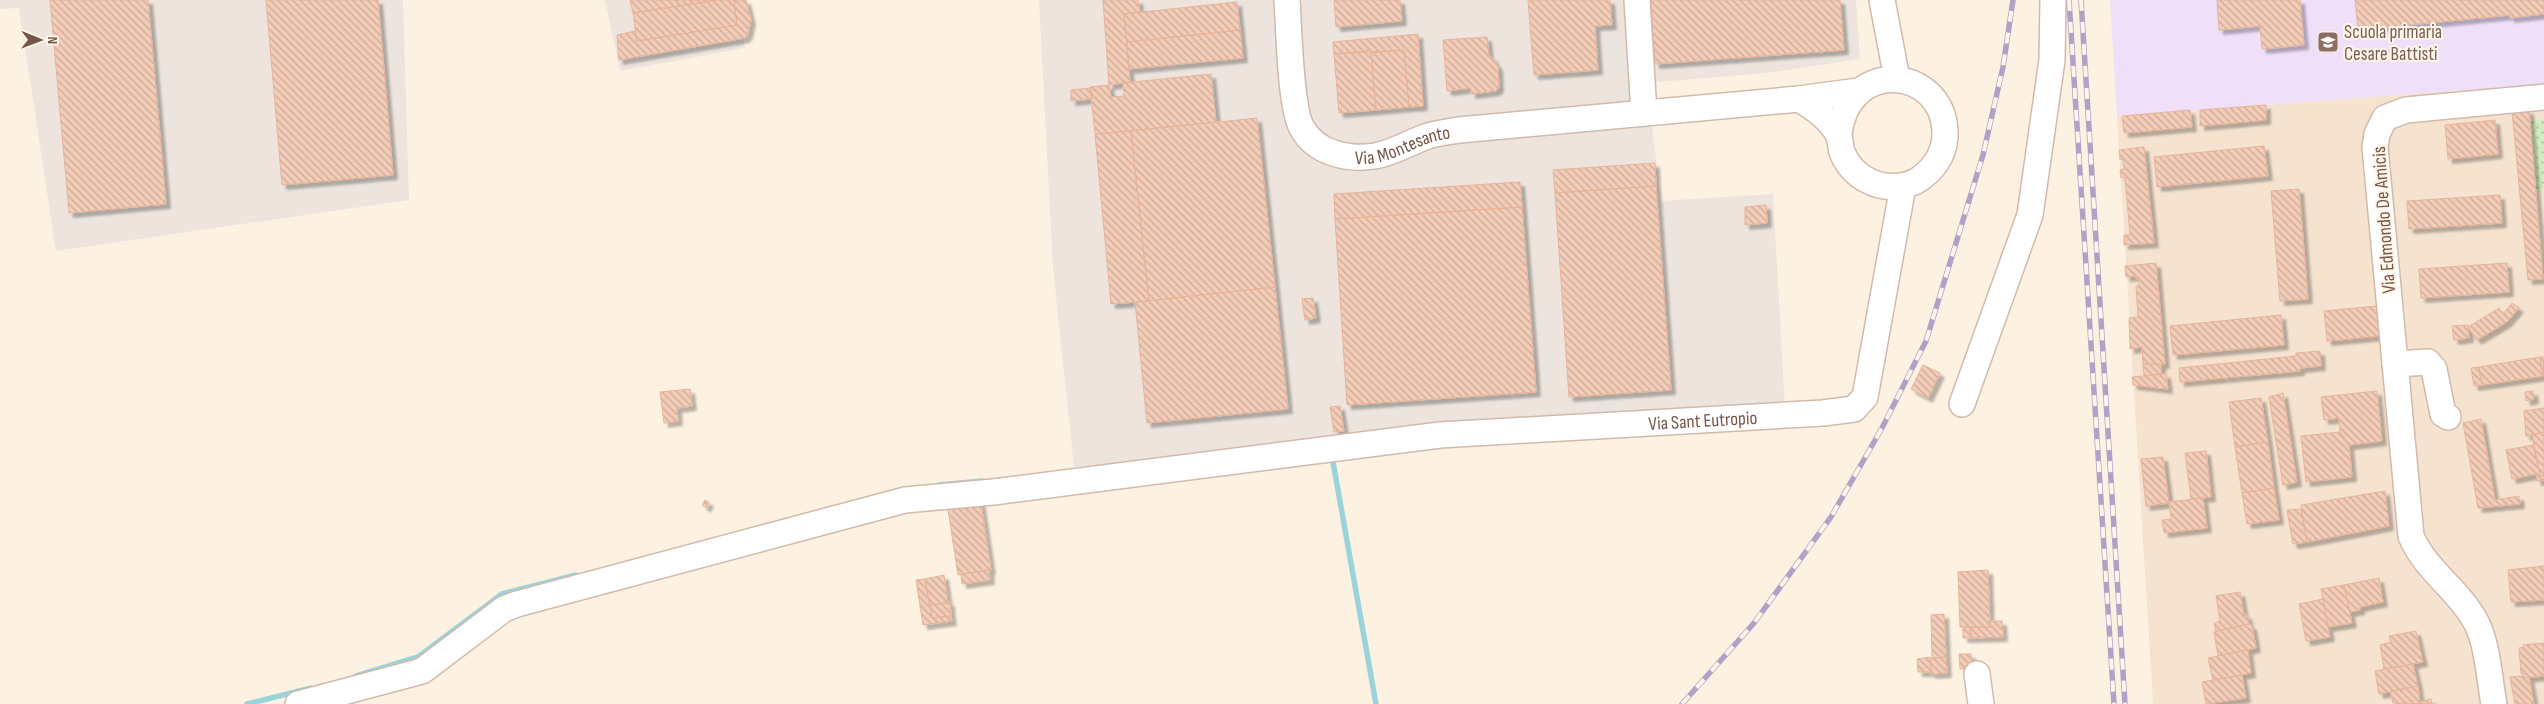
<svg xmlns="http://www.w3.org/2000/svg" width="2544" height="704" font-family="'Sofia Sans Condensed',sans-serif">
  <defs>
    <pattern id="green-dots" width="8" height="8" patternUnits="userSpaceOnUse" patternTransform="scale(1.25)"><rect width="8" height="8" fill="#d4ebc0"/><path d="M2 2h.1M6 6h.1" fill="none" stroke="#b1c19e" stroke-width="1.8" stroke-linecap="round"/></pattern>
    <pattern id="building-back-hatch" width="6" height="6" patternUnits="userSpaceOnUse" patternTransform="scale(1.25)"><rect width="6" height="6" fill="#f4cdb8"/><path d="M-1 5l2 2M0 0l6 6M5-1l2 2" fill="none" stroke="#caa997"/></pattern>
    <filter id="shadow"><feDropShadow dx="4.5" dy="4.5" stdDeviation="1" flood-color="#0004"/></filter>
  </defs>
  <rect width="100%" height="100%" fill="#fdf2e2"/>
  <path fill="#f5e3d0" d="M2544,84V119L2530,121L2536,190L2544,189V704H2153L2117,116Z"/>
  <path fill="#ece4dd" d="M0,0H403L409,200L56,251L19,8L0,9Z
    M605,0H736L745,48L620,71Z
    M1039,0H1856L1860,59L1767,73L1647,83L1661,201L1773,194L1785,408L1074,467L1053,268Z"/>
  <path fill="#efdff9" d="M2110,0H2544V84L2117,116Z"/>
  <path fill="url(#green-dots)" d="M2544,119V189L2536,190L2530,121Z"/>
  <g fill="none" stroke-linecap="round" stroke-linejoin="round">
    <path stroke="#9bd3da" stroke-width="5.5" d="M1333,462L1376,704
      M939,485L982,481
      M356,676L418,657L502,594L576,575
      M247,704L311,688"/>
  </g>
  <path fill="url(#building-back-hatch)" stroke="#e8b398" filter="url(#shadow)" d="M50,0H148L166,204L69,213Z
    M266,0H378L393,175L282,185Z
    M630,0H717L633,13Z
    M717,0H734L737,25L637,41L633,13Z
    M734,0H746L751,20L748,34L745,38L619,60L617,35L635,31L637,41L737,25Z
    M1103,0H1138L1140,12L1124,14L1130,82L1109,85Z
    M1334,0H1400L1402,21L1336,27Z
    M1528,0H1610L1612,25L1595,26L1598,70L1534,75Z
    M1651,0H1840L1844,50L1655,64Z
    M2217,0H2300L2304,45L2262,49L2260,26L2219,30Z
    M2355,0H2544V14L2510,18V15L2358,30Z
    M1237,2L1240,30L1127,42L1124,14Z
    M1240,30L1243,58L1129,69L1127,42Z
    M1418,34L1423,106L1409,107L1404,50L1334,54L1333,42Z
    M1487,37L1489,57H1492L1498,67L1499,88L1495,91L1471,94V88L1447,91L1443,40Z
    M1371,50L1376,110L1339,113L1334,54Z
    M1404,50L1409,107L1376,110L1371,53Z
    M1211,74L1216,122L1095,134L1090,87L1109,85L1111,97L1124,96L1123,83Z
    M1091,88L1092,99L1071,101V90Z
    M2266,105V120L2200,126V110Z
    M2190,110L2192,127L2124,133L2122,116Z
    M2529,110L2543,279L2528,280L2512,111Z
    M1257,118L1275,287L1149,301L1131,131Z
    M2495,120L2498,154L2448,159L2445,125Z
    M1131,131L1149,301L1111,304L1095,134Z
    M2264,146L2268,176L2157,187L2154,157Z
    M2144,147L2154,243L2124,245V235H2130L2125,177L2121,178L2120,170L2124,169L2123,159L2120,160L2119,150Z
    M1655,163L1656,186L1555,193L1553,170Z
    M1520,182L1522,207L1335,219L1334,194Z
    M1656,186L1671,390L1569,397L1555,193Z
    M2299,189L2308,299L2280,301L2271,191Z
    M2500,195L2502,223L2409,229L2407,201Z
    M1766,205L1767,223L1745,225V207Z
    M1522,207L1536,392L1347,405L1335,219Z
    M2156,263L2165,364H2143L2142,347L2130,349L2129,318L2138,317L2136,286H2139V279H2136V276L2126,277L2125,266Z
    M2507,263L2509,292L2421,298L2419,269Z
    M1275,287L1288,409L1147,423L1135,302Z
    M1313,298L1316,318L1305,320L1302,299Z
    M2512,303L2519,308L2507,322L2477,340L2468,327L2499,308L2503,314Z
    M2377,306L2380,336L2327,341L2324,311Z
    M2281,315L2284,345L2173,355L2170,326Z
    M2468,325L2469,338L2454,340L2452,326Z
    M2320,351L2321,366L2300,368V371L2180,382L2179,368L2296,356V353Z
    M2540,357H2544L2543,376Z
    M2540,357L2543,376L2482,385L2479,367Z
    M2143,364H2161V374L2144,376Z
    M1923,365L1940,373L1928,398L1911,389Z
    M2479,367L2482,385L2474,386L2471,368Z
    M2166,374L2168,389L2133,385L2132,377Z
    M690,389L692,406L677,408L678,421L664,423L660,392Z
    M2377,391L2382,441L2349,445L2340,432L2339,418L2324,420L2321,397Z
    M2533,391L2534,399L2526,401L2525,392Z
    M2283,393L2297,482L2283,485L2269,397Z
    M2261,398L2268,442L2235,447L2229,402Z
    M1340,406L1344,431L1334,432L1330,407Z
    M2544,408V432L2526,436L2524,411Z
    M2481,419L2495,500L2519,496L2520,504L2478,508L2463,423Z
    M2340,432L2349,445L2352,477L2306,482L2301,436Z
    M2544,432V475L2540,476L2532,435Z
    M2268,442L2274,488L2242,493L2235,447Z
    M2533,445L2540,476L2544,475V480L2537,481L2536,474L2512,479L2506,450Z
    M2206,451L2211,497L2191,499L2185,453Z
    M2163,457L2169,503L2146,506L2141,459Z
    M2274,488L2279,520L2247,524L2242,493Z
    M2385,491L2389,526L2307,542L2301,505Z
    M980,498L991,570L958,575L947,503Z
    M2203,498L2207,528L2164,533L2162,520L2171,519L2169,502Z
    M705,500L709,502L706,508L702,505Z
    M2301,509L2307,542L2293,544L2287,510Z
    M2544,566V600L2511,602L2508,570Z
    M989,570L990,580L962,584L961,574Z
    M1988,570L1990,627H1960L1958,572Z
    M944,575L948,603L930,605L925,579Z
    M2379,578L2383,602L2360,607V610L2350,612L2344,585Z
    M925,579L932,618L951,616L952,621L923,625L916,580Z
    M2344,585L2352,623L2328,627L2321,589Z
    M2240,592L2244,615H2247L2249,624L2216,631L2214,623L2220,621L2216,596Z
    M2323,599L2330,637L2306,641L2299,604Z
    M950,602L951,616L932,618L930,605Z
    M1944,614L1946,657L1932,658L1931,615Z
    M1990,621H2002L2003,637L1971,638L1970,627H1990Z
    M2249,624L2252,626L2256,648L2218,656L2214,632Z
    M1963,627H1970L1971,638H1963Z
    M2416,631L2423,662L2384,669L2380,645L2391,642L2389,636Z
    M2544,643V676L2524,678L2523,673L2521,674L2519,648L2524,647L2523,645Z
    M2248,650L2251,673L2213,680L2208,658Z
    M1959,654H1971L1972,668L1960,669Z
    M1930,657L1931,672H1918L1917,659Z
    M1946,657L1947,673L1931,674L1930,659Z
    M2413,664L2418,686L2379,694L2375,671Z
    M2242,675L2246,698L2206,704L2202,682Z
    M2524,676V678L2529,677L2534,704H2515L2510,677Z
    M2418,686L2420,702L2431,699L2432,704L2393,703L2390,691Z"/>
  <g fill="none" stroke-linecap="round" stroke-linejoin="round">
    <g stroke="#d1baab" stroke-width="28">
      <g id="minor">
        <path id="s1" d="M1287,0C1289,27 1290,108 1302,128C1316,154 1349,160 1375,156C1392,153 1409,143 1425,137C1435,133 1448,132 1459,130L1799,99L1858,91"/>
        <path d="M1637,0L1644,113"/>
        <path d="M1882,0L1897,79"/>
        <path d="M1799,99C1814,108 1829,118 1838,134C1841,139 1840,146 1842,152C1846,163 1856,175 1867,180C1882,189 1906,189 1921,178C1937,166 1946,150 1945,130C1941,66 1847,58 1839,135"/>
        <path d="M2395,364L2428,362L2434,369L2443,414L2448,417"/>
        <path d="M1962,404L2030,215L2052,60L2053,0"/>
        <path d="M1977,674L1981,704"/>
        <path id="s2" d="M298,704L422,671L504,609L517,604L905,500L993,492L1440,435L1823,413L1854,409L1865,397L1903,186"/>
        <path d="M2494,704C2489,678 2488,645 2476,622C2459,590 2425,570 2411,536L2375,147L2377,134L2385,118L2406,110L2544,97"/>
      </g>
    </g>
    <use href="#minor" stroke="#fff" stroke-width="25"/>
    <g stroke="#b3a0c7" stroke-width="5.5">
      <path id="rail" d="M2069,0L2114,704
        M2081,0L2125,704
        M1682,704L1754,623L1831,517L1882,428L1926,341L1983,155L2003,67L2013,0"/>
    </g>
    <use href="#rail" stroke="#fff6e9" stroke-width="4" stroke-dasharray="11" stroke-linecap="butt"/>
  </g>
  <defs>
    <g id="school-square" transform="scale(1.125)"><rect x="-9" y="-9" width="18" height="18" rx="4" fill="#8d6e63" stroke="#fff6e9"/><path d="M0-5L7-2L0 1L-7-2ZM-4 1L0 2.5L4 1V4Q0 6-4 4Z" fill="#fff"/></g>
  </defs>
  <g fill-rule="evenodd">
    <use href="#school-square" x="2328" y="42"/>
  </g>
  <g text-anchor="middle" stroke-width="4" stroke-linejoin="round" paint-order="stroke">
    <g font-size="19" fill="#785e54" stroke="#fff6e9" text-anchor="start">
      <text x="2344" y="38">Scuola primaria<tspan x="2344" dy="22">Cesare Battisti</tspan></text>
    </g>
    <g font-size="19" fill="#765647" stroke="#fff6e9">
      <text dy="7" stroke="none"><textPath href="#s1" startOffset="242">Via Montesanto</textPath></text>
      <text transform="translate(2383 220) rotate(-94)" y="7">Via Edmondo De Amicis</text>
      <text dy="7" stroke="none"><textPath href="#s2" startOffset="1449">Via Sant Eutropio</textPath></text>
    </g>
  </g>
  <g transform="translate(40 40) rotate(91)" stroke="#fff6e9" stroke-width="4" paint-order="stroke">
  <path d="M0-4L9 19L0 12L-9 19Z" fill="#765647"/>
  <text y="-8" font-size="14" font-weight="bold" text-anchor="middle" fill="#765647">N</text>
  </g>
</svg>
